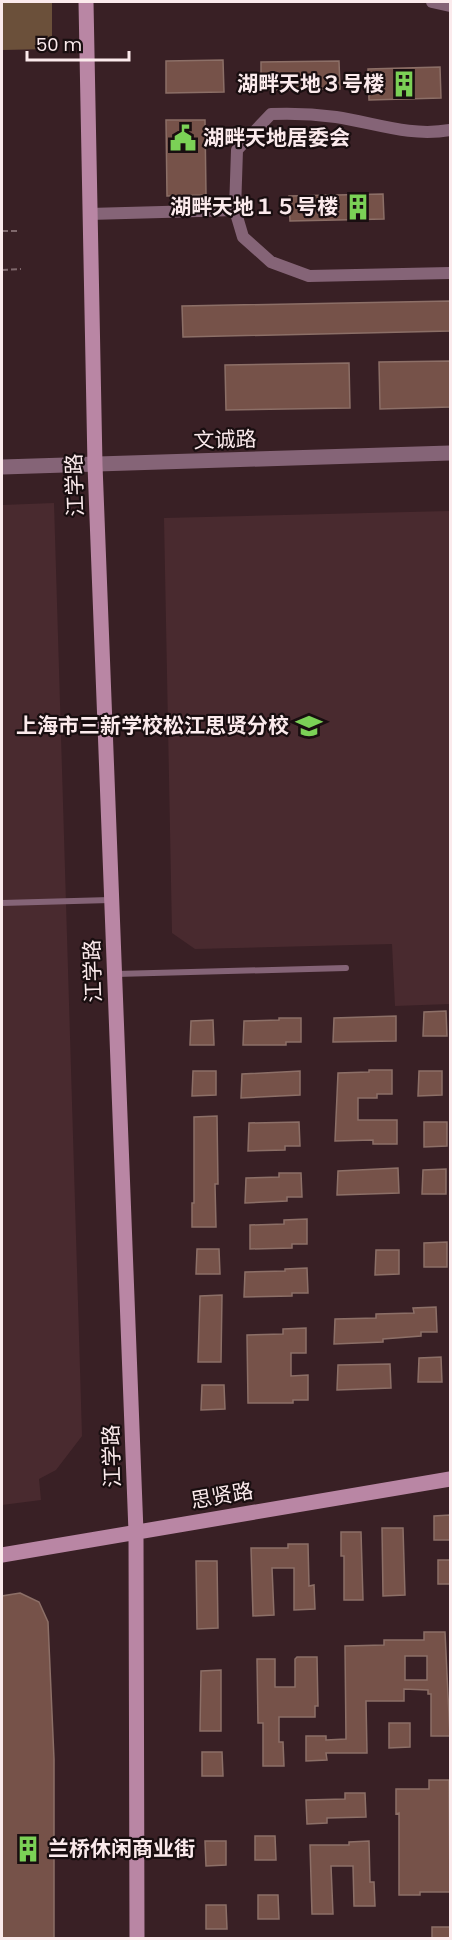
<svg xmlns="http://www.w3.org/2000/svg" width="452" height="1940" font-family="Poppins,'Noto Sans SC',sans-serif">
  <rect width="100%" height="100%" fill="#392025"/>
  <path fill="#492a2f" d="M54,503L82,1436L56,1470L39,1479L41,1500L2,1505V505Z
    M450,511V1004L395,1006L392,944L195,949L172,933L164,518Z"/>
  <path fill="#6b503a" d="M2,2H52V49L2,50Z"/>
  <path fill="#765249" stroke="#8c6f67" stroke-width="1.5" fill-rule="evenodd" d="M223,60L224,92L166,93V61Z
    M339,61L340,89L261,90V62Z
    M440,67L441,98L369,100L368,69Z
    M166,120H205L206,195L167,196Z
    M383,194L384,219L290,221L289,196Z
    M450,301V331L183,337L182,306Z
    M450,361V407L380,409L379,362Z
    M349,363L350,408L226,410L225,365Z
    M446,1011L447,1036H423L424,1012Z
    M396,1016V1041L333,1042L334,1018Z
    M279,1018H301V1042H286V1045H243L244,1021L279,1020Z
    M213,1020L214,1045H190L191,1021Z
    M369,1070H392V1094H377V1098H358V1120H397V1144H373V1140L335,1141L338,1073L369,1072Z
    M193,1071H216V1095L192,1096Z
    M300,1071V1095L241,1098L242,1074Z
    M419,1071H442V1095L418,1096Z
    M217,1116L218,1184H215L216,1227H192V1203H194V1117Z
    M299,1122L300,1146H285V1150L248,1151L249,1123Z
    M424,1122H447V1146L424,1147Z
    M398,1168L399,1193L337,1195L338,1171Z
    M446,1169V1194H422L423,1170Z
    M279,1173H301L302,1197H287V1201L245,1203L246,1178L279,1177Z
    M307,1219V1244H292V1248L250,1249V1225L284,1224V1220Z
    M447,1242V1267H424V1243Z
    M197,1249H219L220,1274H196Z
    M376,1250H399V1274L375,1275Z
    M307,1268L308,1293H292V1296L244,1297L245,1272L285,1271V1269Z
    M222,1295L221,1362H198L200,1296Z
    M436,1307L437,1332H421V1336L383,1339V1342L334,1344L335,1319L376,1318V1314L414,1313L413,1308Z
    M306,1328V1353H291V1376L308,1375V1400H293V1403H248L247,1335L283,1334V1329Z
    M441,1357L442,1382H418L419,1358Z
    M390,1364L391,1388L337,1390L338,1365Z
    M202,1385H224L225,1409L201,1410Z
    M450,1515V1540H434V1516Z
    M382,1528H403L405,1595L383,1596Z
    M341,1532H361L363,1600H344V1556H341Z
    M288,1544H308L309,1586L314,1585L315,1609L294,1610V1568H272L274,1615L253,1616L251,1548H288Z
    M438,1560H450V1584H438Z
    M196,1561H217L218,1628L197,1629Z
    M20,1593L39,1602L48,1622L54,1759V1938H2V1596Z
    M424,1632H445L450,1736H431V1694H428V1690L404,1689V1701H366L367,1753H326L327,1760L306,1761V1736H326V1740L346,1739L345,1646L384,1645V1640H424ZM405,1656H427V1680H405Z
    M297,1657H317L318,1706H315V1717H279V1742H283L284,1766H263V1723H258L257,1659H275V1687H295V1659Z
    M221,1670V1731H200L201,1671Z
    M389,1723H410V1747L389,1748Z
    M202,1752H222L223,1776H202Z
    M429,1780H449L450,1892H420V1895H399V1813L396,1814V1789H429Z
    M345,1793H365L366,1817L327,1818V1823L307,1824L306,1800L345,1799Z
    M255,1836H275L276,1860H255Z
    M205,1841H226V1865L206,1866Z
    M369,1841L370,1882H374L375,1906H354L353,1866H331L333,1914H312L310,1845H349V1842Z
    M258,1895H278L279,1919H258Z
    M206,1905H226L227,1929H206Z
    M432,1927H450V1938H432Z"/>
  <g fill="none" stroke-linecap="round" stroke-linejoin="round">
    <path stroke="#7f686c" stroke-width="2" stroke-dasharray="6 3" stroke-linecap="butt" d="M2,231H19
      M2,270L21,269"/>
    <path stroke="#856477" stroke-width="6" d="M2,903L110,900
      M116,974L346,968"/>
    <path stroke="#856477" stroke-width="12" d="M432,2L450,6
      M450,130C410,137 375,123 336,117C314,114 293,113 271,114L237,150L235,210L243,237L271,262L309,276L450,273
      M89,214L235,210"/>
    <path stroke="#856477" stroke-width="15" d="M2,467L450,453"/>
    <path stroke="#b986a4" stroke-width="15" d="M86,2L95,465L136,1532L137,1938
      M2,1555L450,1479"/>
  </g>
  <defs>
    <g id="building-bare" transform="scale(2.07)"><path d="M-4-6H4V6H1V3H-1V6H-4ZM-2.5-4.3h1.7v1.8h-1.7ZM.8-4.3h1.7v1.8H.8ZM-2.5-1h1.7V.8h-1.7ZM.8-1h1.7V.8H.8Z" fill="#7bd156" stroke="#190e10" stroke-width="2.5" paint-order="stroke"/></g>
    <g id="civic-bare" transform="scale(2.07)"><path d="M-.6-6.5H3V-4.5H.6V-3L4-1V1h2V6H-6V1h2V-1L-.6-3ZM-1.2 2.5V6h2.4V2.5Z" fill="#7bd156" stroke="#190e10" stroke-width="2.5" paint-order="stroke"/></g>
    <g id="school-bare" transform="scale(2.07)"><path d="M0-5L7-2L0 1L-7-2ZM-4 1L0 2.5L4 1V4Q0 6-4 4Z" fill="#7bd156" stroke="#190e10" stroke-width="2.5" paint-order="stroke"/></g>
  </defs>
  <g fill-rule="evenodd">
    <use href="#building-bare" x="404" y="84"/>
    <use href="#civic-bare" x="183" y="138"/>
    <use href="#building-bare" x="358" y="207"/>
    <use href="#school-bare" x="309" y="726"/>
    <use href="#building-bare" x="28" y="1849"/>
  </g>
  <g text-anchor="middle" stroke-width="4.5" stroke-linejoin="round" paint-order="stroke">
    <g font-size="21" font-weight="bold" fill="#fbeaec" stroke="#190e10" text-anchor="end">
      <text x="384" y="91">湖畔天地３号楼</text>
      <text x="203" y="145" text-anchor="start">湖畔天地居委会</text>
      <text x="338" y="214">湖畔天地１５号楼</text>
      <text x="289" y="733">上海市三新学校松江思贤分校</text>
      <text x="48" y="1856" text-anchor="start">兰桥休闲商业街</text>
    </g>
    <g font-size="21" fill="#fbeaec" stroke="#190e10">
      <text transform="translate(225 440) rotate(-2)" y="7">文诚路</text>
      <text transform="translate(75 485) rotate(-92)" y="7">江学路</text>
      <text transform="translate(93 971) rotate(-92)" y="7">江学路</text>
      <text transform="translate(112 1456) rotate(-92)" y="7">江学路</text>
      <text transform="translate(222 1496) rotate(-10)" y="7">思贤路</text>
    </g>
  </g>
  <rect width="452" height="1940" fill="none" stroke="#fbeaec" stroke-width="6"/>
  <path d="M27 51v9h102v-9" fill="none" stroke="#fbeaec" stroke-width="3"/>
  <text x="36" y="51" font-size="18" fill="#fbeaec" stroke="#190e10" stroke-width="4.5" paint-order="stroke">50 m</text>
</svg>
